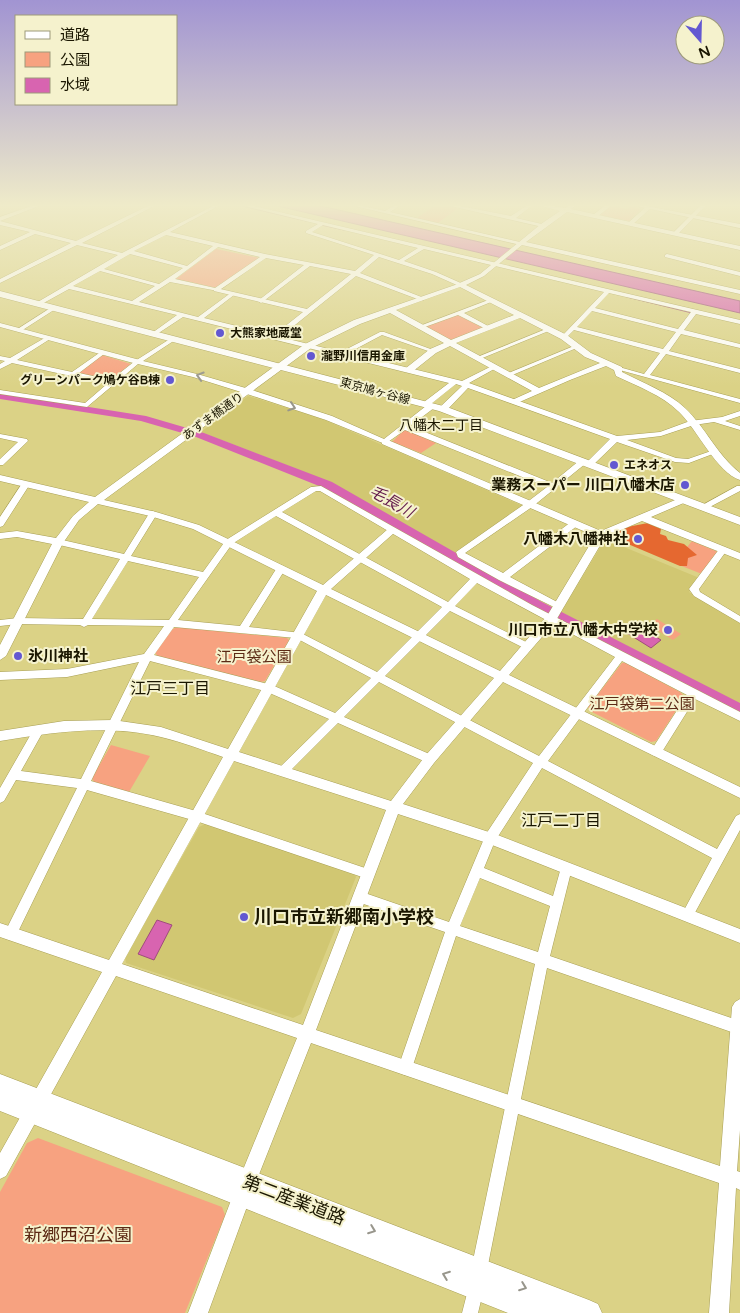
<svg xmlns="http://www.w3.org/2000/svg" width="740" height="1313" font-family="'Varela Round','Noto Sans JP',sans-serif">
  <rect width="100%" height="100%" fill="#dbd286"/>
  <path fill="#d1c772" d="M248,396L320,418L523,506L455,553L330,482L201,432Z
    M607,540L697,577L698,580L689,592L740,622V705L561,612L604,541Z
    M207,823L355,875L356,877L301,1014L293,1018L126,963L125,957L199,827Z"/>
  <path fill="#f7a280" d="M437,204L458,208L438,223L417,218Z
    M611,206L627,209L631,206L641,209L629,221L600,215Z
    M216,249L260,258L217,288L176,279Z
    M457,314L483,328L450,340L425,326Z
    M102,355L131,364L110,380L78,373Z
    M404,430H407L436,443L421,453L392,442Z
    M692,541L718,552L702,574L674,563Z
    M657,619L681,634L673,640L649,625Z
    M177,627L287,638L289,640L265,681L261,682L157,656L155,652L171,630Z
    M622,663H626L680,692L685,697L656,741L651,742L592,712L588,707Z
    M111,745L150,756L129,792L95,784L92,778Z
    M38,1138L222,1207L225,1215L185,1313H0V1192L27,1143Z"/>
  <path fill="#e56830" d="M648,523L661,529L660,534L666,536L668,540L684,544L697,555L688,558L687,566H680L609,536L622,528Z"/>
  <path fill="#d864b0" stroke="#9f4d7b" d="M269,204H312L740,301V313Z
    M637,625L661,640L651,648L627,633Z
    M157,920L172,925L154,960L138,954Z"/>
  <g fill="none" stroke-linecap="round" stroke-linejoin="round">
    <path stroke="#9f4d7b" stroke-width="1" d="M233,204L306,221
      M321,225L344,230
      M627,297L692,313"/>
    <path fill="#d864b0" fill-rule="evenodd" d="M0,393L146,416L204,433L332,482L542,602L740,703V716L532,608L324,488L196,437L141,421L0,399Z"/>
    <g stroke="#a89f54" stroke-width="1">
      <path id="minor" d="M152,204H158L82,243L122,253L217,204H222L170,232L265,254L355,271L374,255L306,233V231L318,224L237,204H245L740,320V324L696,314L684,330L740,344V348L681,334L669,351L740,369V373L666,354L650,375L740,399V403L616,369L619,367L644,374L660,353L574,330L566,338H562V336L604,292L424,249L404,261L436,272L463,284V286H459L432,274L379,257L360,273L424,298V300H420L356,276L280,337L341,352L380,332H384L436,351L431,352L382,335L348,353L462,381L492,366H496V368L469,383L617,436L660,432L690,421L722,417L740,411V416L725,421L740,426V430L714,422L694,425L661,436L627,440L676,458L688,459L714,450L718,452L689,463L675,462L617,442L592,466H589L585,464L532,507L465,553L503,573L571,522H577L578,524L577,526L510,577L561,604L563,606L558,609L499,580L458,557L456,552L526,503L547,487L405,430L385,444L326,420L241,392L193,377L138,364L87,407L0,394V390L85,403L107,384L12,363L0,369V364L5,361L0,360V356L10,358L48,336L51,338L50,339L17,360L72,372L102,351L104,352V354L79,373L111,380L135,361L173,337L176,339L175,340L143,361L197,374L249,389L332,416L384,439L426,406L423,404L424,402L449,383L183,317L154,336L151,334L152,333L177,315L69,289L40,305H36V303L118,255L77,245L0,283V279L71,243L35,234L0,250V246L30,232L0,225V221L76,241ZM323,225L418,248L399,260L312,232ZM166,235L213,246L187,266L134,251ZM218,247L260,257L215,288L175,279ZM130,254L183,268L159,284L104,269ZM266,258L304,265L259,300L258,301L261,303L310,266L351,274L274,335L204,318L234,295L235,294L232,292L198,317L139,302L170,282L218,291ZM100,271L155,286L132,301L73,286ZM609,293L691,312L678,329L595,308ZM592,311L676,332L663,349L577,327ZM456,384L462,386L440,407V411H446L468,388L610,439L587,462L583,460H580L552,483L410,426L434,408L435,406L431,404Z
        M346,204H354L385,211L397,204H402L390,212L524,243L521,245Z
        M442,204H450L511,216L529,204H534L516,218L546,225L543,227Z
        M607,204H613L597,217H593V215Z
        M702,204H707L677,235H673V233Z
        M647,206L652,207L632,225H628V223Z
        M667,254L740,272V276L665,257V255Z
        M491,299L496,300L464,313L490,327V329H486L458,315L422,328L417,327Z
        M52,307L57,308L21,331L16,330Z
        M546,329L551,330L480,359L475,358Z
        M574,346L579,347L510,376L504,375Z
        M0,434L27,439L28,441L3,465H0V459L18,442L0,438Z
        M23,482H26L30,484L3,526L0,527V517Z
        M321,486L532,605L740,712V721L695,699L660,755L656,756L652,755L650,752L652,749L687,695L622,661L548,761L717,849L736,816L740,814V830L692,918L688,920L684,918L682,914L712,858L542,768L495,841L484,868L553,896L562,864L566,863L570,864L572,868L550,956L740,1021V1035L547,968L487,1270L485,1276L479,1278L473,1276L471,1270L535,964L456,936L412,1068L410,1073L405,1075L400,1073L398,1068L445,932L355,901L353,897L355,893L359,891L449,922L486,834L533,763L379,682L344,717L434,756L436,759L434,762L430,763L426,762L338,723L287,774L283,776L279,774L277,771L279,768L329,719L265,691L150,661L91,781L196,811L368,869L372,870L374,874L372,878L368,879L196,821L87,790L15,938L10,940L5,938L4,934L77,788L16,780L4,801L0,803V788L35,727H43L44,730L21,771L81,779L139,662L67,677L0,680V672L67,669L144,654L164,626L88,625L84,627L80,625L18,624L0,626V620L18,618L83,619L120,559L55,544L54,542L55,540L58,539L124,554L150,512L153,511L157,514L131,556L203,572L226,540L311,487ZM316,491H320L470,579L448,602L282,512ZM276,516L442,607L377,672L301,633L249,627L286,568L281,565L278,566L240,626L178,620L232,544ZM128,561L199,577L169,620L92,619ZM477,583L615,657L539,756L385,676L450,611L524,648H530L532,646L530,644L455,606ZM174,627L296,638L371,678L335,713L272,685L154,655ZM480,878L550,906L538,952L460,926Z
        M737,486H740V491L706,509L703,510L699,507Z
        M723,547L727,550L699,589L700,592L740,616V623L694,596L689,589L720,548Z
        M476,1280L482,1282L484,1288L478,1313H462L470,1282Z"/>
    </g>
    <g stroke="#a89f54" stroke-width="1">
      <path id="tertiary" d="M37,204H44L0,221V217Z
        M534,204H543L565,208L572,204H578L571,209L740,246V250L567,212L526,242L740,290V294L522,245L484,276L466,285L567,335L591,353L622,367V372C643,383 668,392 685,408C706,428 717,455 740,473V480C717,473 697,429 679,412C662,395 637,386 616,376L614,370L606,366L570,380L515,404L511,402L512,400L532,391L450,346L436,353L412,372H406V368L430,349L444,343L390,313L360,324L311,348L104,500L156,512L199,525L323,585L388,529H394L396,531L394,533L331,589L500,671L547,616L595,536L382,444V440H388L601,531L680,498H686V502L651,517L740,553V560L642,521L605,537L555,622L509,675L740,787V798L503,682L434,763L403,804L495,834L740,929V943L487,843L398,814L316,1030L720,1166L732,1007L735,1002L740,999V1130L737,1171L740,1172V1190L736,1188L729,1313H709L719,1183L311,1043L256,1182L208,1313H188L238,1182L297,1038L116,976L6,1176L0,1179V1153L102,972L0,937V923L109,960L223,757C203,750 182,742 161,737C107,724 54,732 0,741V731L64,721L113,720L161,727L228,749L317,591L193,529L150,516L98,504L79,520L63,543L6,656L0,660V645L52,544L17,537L0,539V533L17,531L56,538L73,516L89,502L0,481V475L95,497L305,344L354,320L455,285L480,274L541,224L560,211ZM460,287L514,315L451,340L396,310ZM520,318L561,339L585,357L600,363L539,388L456,343ZM326,595L494,678L426,755L391,801L239,752ZM234,761L386,810L303,1025L122,964Z
        M627,204H636L740,224V228Z
        M216,288L307,309L311,311L307,313L214,291V289Z
        M0,323L140,360L141,362L137,364L0,327Z"/>
    </g>
    <g stroke="#a89f54" stroke-width="1">
      <path id="secondary" d="M0,291L447,407L740,517V525L439,411L0,297Z"/>
    </g>
    <g stroke="#a89f54" stroke-width="1">
      <path id="primary" d="M0,1074L589,1300L598,1304L602,1313H508L0,1111Z"/>
    </g>
    <use href="#minor" fill="#fff" fill-rule="evenodd"/>
    <use href="#tertiary" fill="#fff" fill-rule="evenodd"/>
    <use href="#secondary" fill="#fff" fill-rule="evenodd"/>
    <use href="#primary" fill="#fff" fill-rule="evenodd"/>
  </g>
  <defs><path id="oneway-chevron" d="M-2-3.5L2.5 0L-2 3.5" fill="none" stroke-width="1.6" stroke-linecap="round" stroke-linejoin="round" transform="scale(1.25)"/></defs>
  <g stroke="#98968c">
    <use href="#oneway-chevron" transform="translate(200 376) rotate(-163)"/>
    <use href="#oneway-chevron" transform="translate(292 407) rotate(18)"/>
    <use href="#oneway-chevron" transform="translate(372 1230) rotate(21)"/>
    <use href="#oneway-chevron" transform="translate(446 1275) rotate(-159)"/>
    <use href="#oneway-chevron" transform="translate(523 1287) rotate(21)"/>
  </g>
  <linearGradient id="sky" x2="0" y2="1"><stop stop-color="#a194d2"/><stop offset="0.53" stop-color="#efebc9"/><stop offset="1" stop-color="#efebc9" stop-opacity="0"/></linearGradient>
  <rect width="740" height="387" fill="url(#sky)"/>
  <g fill="#6358d1" stroke="#f5f2cd" stroke-width="2">
    <circle cx="220" cy="333" r="5"/>
    <circle cx="311" cy="356" r="5"/>
    <circle cx="170" cy="380" r="5"/>
    <circle cx="614" cy="465" r="5"/>
    <circle cx="685" cy="485" r="5"/>
    <circle cx="638" cy="539" r="5"/>
    <circle cx="668" cy="630" r="5"/>
    <circle cx="18" cy="656" r="5"/>
    <circle cx="244" cy="917" r="5"/>
  </g>
  <g text-anchor="middle" stroke-width="4" stroke-linejoin="round" paint-order="stroke">
    <g font-size="12" font-weight="bold" fill="#1a1600" stroke="#f5f2cd" text-anchor="start">
      <text x="230" y="337">大熊家地蔵堂</text>
      <text x="321" y="360">瀧野川信用金庫</text>
      <text x="160" y="384" text-anchor="end">グリーンパーク鳩ケ谷B棟</text>
      <text x="624" y="469">エネオス</text>
    </g>
    <g font-size="12" fill="#1a1600" stroke="#f5f2cd">
      <text transform="translate(375 391) rotate(15)" y="4">東京鳩ヶ谷線</text>
      <text transform="translate(213 416) rotate(-36)" y="4">あずま橋通り</text>
    </g>
    <g font-size="14" fill="#1a1600" stroke="#f5f2cd">
      <text x="441" y="430">八幡木二丁目</text>
    </g>
    <g font-size="15" font-weight="bold" fill="#1a1600" stroke="#f5f2cd" text-anchor="end">
      <text x="675" y="490">業務スーパー 川口八幡木店</text>
      <text x="628" y="544">八幡木八幡神社</text>
      <text x="658" y="635">川口市立八幡木中学校</text>
      <text x="28" y="661" text-anchor="start">氷川神社</text>
    </g>
    <g font-size="15" fill="#5c2a15" stroke="#f5f2cd">
      <text x="254" y="662">江戸袋公園</text>
      <text x="642" y="709">江戸袋第二公園</text>
    </g>
    <g font-size="16" font-style="italic" fill="#631a4c" stroke="#f5f2cd">
      <text transform="translate(392 501) rotate(30)" y="6">毛長川</text>
    </g>
    <g font-size="16" fill="#1a1600" stroke="#f5f2cd">
      <text x="170" y="694">江戸三丁目</text>
      <text x="561" y="826">江戸二丁目</text>
    </g>
    <g font-size="18" font-weight="bold" fill="#1a1600" stroke="#f5f2cd" text-anchor="start">
      <text x="254" y="923">川口市立新郷南小学校</text>
    </g>
    <g font-size="18" fill="#1a1600" stroke="#f5f2cd">
      <text transform="translate(294 1200) rotate(21)" y="6">第二産業道路</text>
    </g>
    <g font-size="18" fill="#5c2a15" stroke="#f5f2cd">
      <text x="78" y="1241">新郷西沼公園</text>
    </g>
  </g>
  <rect x="15" y="15" width="162" height="90" fill="#f5f2cd" stroke="#9d9a7b"/>
  <rect x="25" y="31" width="25" height="8" fill="#ffffff" stroke="#9d9a7b"/>
  <text x="60" y="40" font-size="15" fill="#1a1600">道路</text>
  <rect x="25" y="52" width="25" height="15" fill="#f7a280" stroke="#9d9a7b"/>
  <text x="60" y="65" font-size="15" fill="#1a1600">公園</text>
  <rect x="25" y="78" width="25" height="15" fill="#d864b0" stroke="#9d9a7b"/>
  <text x="60" y="90" font-size="15" fill="#1a1600">水域</text>
  <g transform="translate(700 40) rotate(160)"><circle r="24" fill="#f5f2cd" stroke="#9d9a7b"/>
  <path d="M0-4L9 19L0 12L-9 19Z" fill="#6358d1"/>
  <text y="-8" font-size="14" font-weight="bold" text-anchor="middle" fill="#1a1600">N</text>
  </g>
</svg>
